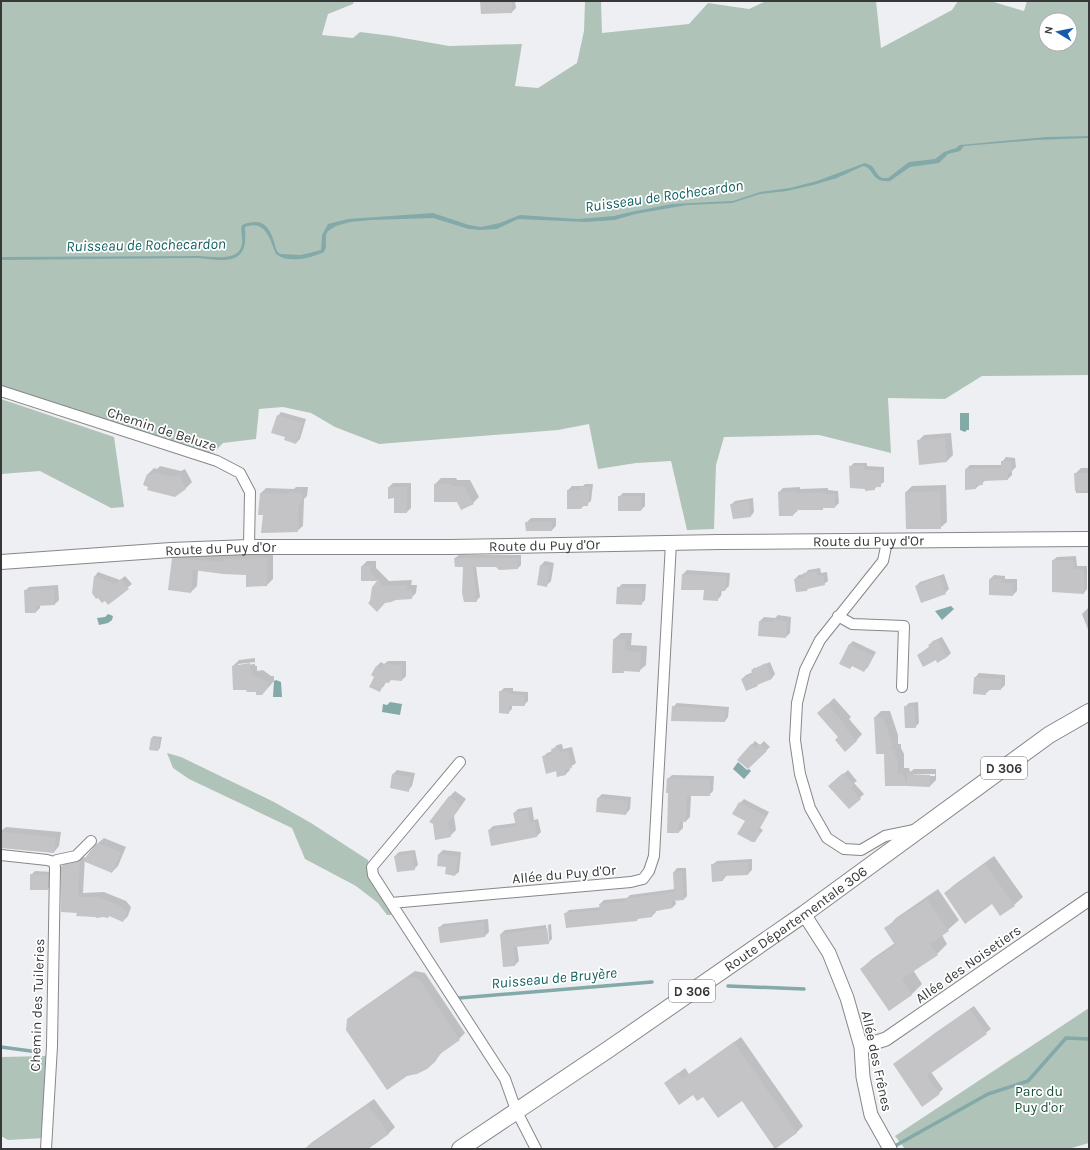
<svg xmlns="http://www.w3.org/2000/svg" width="1090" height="1150" font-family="Karla,sans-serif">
  <rect width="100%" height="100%" fill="#eeeff2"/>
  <path fill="#afc3b8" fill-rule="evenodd" d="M1,1H354L353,4L328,14L322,35L353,38L360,32L392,36L449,46L522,44L515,86L538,88L577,63L584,31L585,1H601L602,33L689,24L708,3L749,9L766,1H876L881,48L952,10L958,1H990L1024,11L1027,1H1089V375L982,376L945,399L888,398L891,453L819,435L724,437L716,465L714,529L687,530L671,461L636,463L598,469L589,424L558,430L379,444L335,427L311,413L283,407L259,409L256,439L223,443L212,454L1,386ZM1046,20H1070V44H1046Z
    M1,399L114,437L124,507L111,508L40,471L1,474Z
    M167,753L181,757L274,802L311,823L368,860L373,886L394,915H387L378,903L356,886L305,859L292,828L189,779L173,768Z
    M1089,1008V1143L1068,1149H905L895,1136Z
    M48,1056L44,1138L8,1140L1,1136V1057Z"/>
  <path fill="#84a9a9" d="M1089,136V138L1037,140L964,146L960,151L948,154L939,163L910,167L890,181C870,183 875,168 863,166L837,178L813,185L787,191L760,194L732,203L687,205L635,214L615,220L586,222L518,219L497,229L480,230L469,229L433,218L371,220L350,222L336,226L328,231L326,235V247L324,252C311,258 289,264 276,254C270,240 266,219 245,227C245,233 246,241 244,247C239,266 212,259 198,258L1,260V257L198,256C212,256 239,263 242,244C243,237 240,231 242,225C246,223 252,222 257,222C271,224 273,240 277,251L280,254L301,255L321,250L322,235L328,224L348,219L433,213L469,225L481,227L500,223L520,215L578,219L614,216L626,213L672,204L733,201L760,192L790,188L817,181L865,163L872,166L879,176L882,178H888L909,162L935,159L944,152L956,148L960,145L1046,137Z
    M960,413H969V430H967L965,432L960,430Z
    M951,606L954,609L942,620L935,611Z
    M108,614L113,616L112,620L108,623L99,625L97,618L105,617Z
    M276,680L281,682L282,697H273L274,681Z
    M390,702L402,704L400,715L382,712L383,704L387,705Z
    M738,762L747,770L749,769L751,771L744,779L733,769Z"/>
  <path fill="#0003" fill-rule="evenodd" d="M481,1H515L516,8L512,12Z
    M281,412L306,419L300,439L296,443L286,437L278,416Z
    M951,433L953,455L947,461L918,441L924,435Z
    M1006,457L1015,458L1016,467L1012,471V475L1008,479L986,480L976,488L966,469L970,465H1002V462Z
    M854,463H867V466L884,467V482L874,489L850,467Z
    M160,466L181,471L185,469L192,482L185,489L149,486L145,485L148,474L154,468L157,469Z
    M1081,468H1089V493H1076L1075,474Z
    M441,478H456L457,480H470L479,497L473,503L457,501L435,484Z
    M393,483H411V508L407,512L389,487Z
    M585,484H593L591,501L581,508L568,490L572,486H583Z
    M946,485L947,522L940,528L906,492L912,486Z
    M296,487H308L307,496L304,499L303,526L297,531L264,514L261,493L266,488L294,489Z
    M800,487V489L828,488V490L838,491L839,503L835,507L799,509L793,515L779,492L783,488Z
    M623,493H645V506L641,510L619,497Z
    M753,498L754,512L751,516L731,505L735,501Z
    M531,518H556V526L552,530H527V522Z
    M179,553L228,556L231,553H273V579L267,585L247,574L198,570L197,586L191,592L173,559Z
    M459,555H521V565L518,568L499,569L496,566H476L480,597L476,601L464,566L455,558Z
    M1076,556L1077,566H1087V589L1084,593L1053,560L1057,557Z
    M367,561H376V568L389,581L412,580L411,585H417L416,593L411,598L373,587L379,580H362V566Z
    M545,561L554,563L551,581L547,585L538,584L541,565Z
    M820,568L821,573L827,572L828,581L824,584L809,588L807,590L795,579L799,575L805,574L808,570Z
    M687,570L730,573L729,586L725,590H722L721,596L717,600L705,589L683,574Z
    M98,572L120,580L125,576L132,584L108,603L93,592L95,576Z
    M944,574L949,589L945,593L916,586L920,582Z
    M994,575L1005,576V579H1017V591L1013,595L990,594V579Z
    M622,584H646L645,600L641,604L618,588Z
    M58,585L59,600L55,604L40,605V608L36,612L25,591L29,587Z
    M1089,607V632L1082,614Z
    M778,615L791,617L790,633L786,637L760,621L764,617L775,618Z
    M621,633H632L631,645L647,646L646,665L639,671L625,670L623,672L614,639Z
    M942,637L951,653L947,657L938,662L936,659L918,655L930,646L929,645L933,641Z
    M853,641L876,652L868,667L864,671L853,665L850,668L849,645Z
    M255,658V666H257V671L263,670L271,676H274V681L268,688L257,691L247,689L233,666L239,660ZM255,662V664L238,666V664Z
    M388,661H406V676L402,680L392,679L389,682H386L384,686L380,690L375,676L372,675L377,666L381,662L384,664Z
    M770,662L775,674L772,678L759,683L742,679L746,675L753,672L752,670L755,667V669Z
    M979,673L1005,675V685L1001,689L990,690L985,694L975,678Z
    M504,688H513V691L528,692V701L524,705H512V709L508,713L500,692Z
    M834,698L851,717L849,719L862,734L856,741L839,737L825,707Z
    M918,702L919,723L915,727L905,707L909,703Z
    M677,703L729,707L728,717L725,721L673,707Z
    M881,711H890L898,735V744H901V748L904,754V768H909L910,772L914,769H936V780L930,786L908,784L906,785H886L885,753L875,717ZM913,774H935V776H913Z
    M153,736L162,737L160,748L158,750L150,749L152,738Z
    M755,741L760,745L764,741L770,747L748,767L739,759Z
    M562,744L563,749L572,747L576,763L569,768L570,770L566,774L557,770L543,757L547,753L553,751V749L557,745Z
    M397,770L415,773L412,786L408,790L393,774Z
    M848,770L857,781L854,783L864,794L849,808L833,783Z
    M672,775L714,776L713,791L709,795H691L690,817L686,821H683V828L679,832L668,779Z
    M455,791L466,799L454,816L456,830L450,836L433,824L449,797Z
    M602,794L631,797L630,809L626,814L598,798Z
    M744,799L769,812L760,828L763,830L755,841L740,803Z
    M532,807L534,820L538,819L541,832L537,836L491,844L489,830L493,826L516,823L514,813L518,809Z
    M6,827L61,832L59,846L54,852L1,847V831Z
    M104,838L126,847L118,866L112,872L98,843Z
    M415,850L418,865L414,869L395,856L399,852Z
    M443,850L461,852L459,872L455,875L447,867L439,854Z
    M994,856L1023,897L1014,905L945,893L954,885Z
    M85,857L83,893L104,892L126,901L131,907L128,916L123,921L109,915L78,912L62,866L67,861Z
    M752,859V870L748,874L727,875L723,880L712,865L717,861Z
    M677,868H686L687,896L684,899L675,900L676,904L672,908L656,910V912L652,916L639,918L637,920L565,914L569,910L601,907L600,904L604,900L627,898L630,895L675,889L674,872Z
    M35,871L52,872V885L48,889L31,875Z
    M938,889L959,920L942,935L947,944L937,954L913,970L922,984L912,994L889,1010L861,969L872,959L895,943L886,929L896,918Z
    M488,919L489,932L485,936L439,928L443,924Z
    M551,924L552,939L548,943L517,946L519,961L515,965L504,966L501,934L505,930L546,925L547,941H549L548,925Z
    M415,971L425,973L465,1033L459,1039L443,1051L437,1058L348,1019L355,1013Z
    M974,1006L991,1029L931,1072L943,1089L939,1093L894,1064L935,1033Z
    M741,1037L803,1126L796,1133L742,1100L703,1096L666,1083L685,1068L689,1074Z
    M374,1099L395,1127L388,1134L366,1149H305L311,1143Z"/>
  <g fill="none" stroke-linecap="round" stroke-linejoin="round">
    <path stroke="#84a9a9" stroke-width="3.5" d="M728,986L804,989
      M459,998L652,982
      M1,1047L38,1052
      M893,1147L988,1094L1028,1081L1066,1038L1089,1039"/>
  </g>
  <path fill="#c4c3c6" d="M480,1H512V13L481,14Z
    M277,415L302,423L296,444L284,440L285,437L271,433Z
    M945,438L947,462L919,465L917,440Z
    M1001,461H1011L1012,472L1008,473V480L982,481L983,485H976V489L965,490V469L1001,468Z
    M849,466H864V470H881V487H875V490L865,491V489L850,488Z
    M153,472L174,477L179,474L186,489L175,497L147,490L148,487L143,485L147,474L152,475Z
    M1074,473H1089V491H1075Z
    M434,484H451V486H464L474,504L461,510L457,502H434Z
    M388,487H407V513H394V498L388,499Z
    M580,487H590L588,506H582L581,509H567V490H580Z
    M796,491V493L825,492L824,494H835V508H823V510H797V512H793V516H779L778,492Z
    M940,491L941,529H906L905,492Z
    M289,492L303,493L302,503H299L298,532L261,533L263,515H258L260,493L289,494Z
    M618,496H641V511H618Z
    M749,501L751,517L733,519L730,504Z
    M525,522H552V531H526Z
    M172,558L224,562V559L267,558V586L246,587V575L223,574L193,570L191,593L168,590Z
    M454,558H518V569L499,570L496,567H473L477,602H464L462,593L463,567H455Z
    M1052,560H1073L1074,569H1084V594L1052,592Z
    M540,565L550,566L547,587L537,585Z
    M361,566H371V573L383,586L407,585V590H412V599L396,600L391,602L385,603L377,612L368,603L370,601L372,587L377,581H361Z
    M817,571L818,576L823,575L825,585L807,589V591L796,592L794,579L804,577L803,573Z
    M682,574L727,576L725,591H718V601L703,600L704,590H681Z
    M94,576L115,584L121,579L129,589L108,605L105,601L102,603L98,598L96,599L92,593Z
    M940,577L946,594L921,603L915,586Z
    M989,579H1001V583H1013V596L989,595Z
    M617,587L642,588V605L616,604Z
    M54,589L55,605L36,606V613H25L24,590Z
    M773,619L787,621L786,638L758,636L759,621L773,622Z
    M613,639H626L625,651L641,652L640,672L623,671L624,673H612Z
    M938,640L947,657L937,663L936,660L923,667L917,655L930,647L928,645Z
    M849,644L873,656L864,672L852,666L850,669L839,664Z
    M250,663V671H252V676H257L265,681H268V688L262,695H256V692H247L246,690H233L232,666Z
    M766,663L772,679L757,685L758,686L746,691L741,679L753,674L751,670Z
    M383,664L402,665V681L390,680L389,683L384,682L380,692L369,687L374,677L371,675L376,666L382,669Z
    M974,677L1002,679L1001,690H986V695L973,694Z
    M499,691L509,692V694L524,695L525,706H509V714L499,713Z
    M827,704L845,724L844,726L857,741L845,752L835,740L838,737L817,713Z
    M672,706L726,710L725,722L671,721Z
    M904,706H914L916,728H905Z
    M874,717H883L892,742V750H895V755L898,761V774H903L907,786H885L884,754H876Z
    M151,738L160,739L158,751L149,750Z
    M751,744L756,748L760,744L767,751L748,769L737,760Z
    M558,747L560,752L568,750L572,768L565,770L566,775L557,777L556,771L546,774L542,756L552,754L551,749Z
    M843,773L854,785L851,788L861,799L849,809L828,786Z
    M392,774L411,777L409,792L390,788Z
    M907,774L930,775V787L907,786Z
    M667,778L710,779V796H687L686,822H679V833H667L668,793H666Z
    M449,796L461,806L448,823L451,837L435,840L433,824L429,822Z
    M597,798L628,801L626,815L596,812Z
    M739,802L766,816L757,832L760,833L755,842H752L737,834L745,821L732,814Z
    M528,810L530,823L535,822L537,837L491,846L488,830L516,826L513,813Z
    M1,832L56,837L54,853L1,848Z
    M97,843L121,852L112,873L83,861L88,854Z
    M412,853L415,870L397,872L394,856Z
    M438,854L458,856L455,876L445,874L446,867L437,866Z
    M80,861L78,897H98L121,906L127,913L123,922L109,916L108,918L103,917L97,918L95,917L76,916L77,913L61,912V866Z
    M748,862V875L723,876V881L712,882L711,864Z
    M985,864L1015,906L1000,916L992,904L965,924L944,893Z
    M682,871L684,900L672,901V908L652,912V917L637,919V921L566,928L564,913L600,910L599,904L625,901V899L674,892L673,872Z
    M30,874L48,875V890H30Z
    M927,899L949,931L930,944L938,955L902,979L912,995L889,1011L860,969L895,945L884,928Z
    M484,922L485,937L440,943L438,927Z
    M547,928L549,944L514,947L515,966L503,967L500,934Z
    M408,977L419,979L460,1040L440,1054L435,1062L427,1069L417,1074L407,1076L387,1090L346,1030L347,1019Z
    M970,1009L987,1034L927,1076L940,1094L922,1107L893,1064Z
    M734,1042L797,1133L775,1149L742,1101L718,1118L703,1097L697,1101L693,1095L679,1105L664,1083L678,1073L682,1079Z
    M368,1105L389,1134L368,1149H304Z"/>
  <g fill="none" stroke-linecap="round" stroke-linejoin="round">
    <g stroke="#87878a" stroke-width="12">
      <path id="minor" d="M1,391L217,461L240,473L250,492L249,547
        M887,542L883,561L820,640L805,670L797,703L795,740L800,774L810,808L827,838L844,849L861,850L885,836L914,830
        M838,616L852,624L904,626L902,687
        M1,855L47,860L54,862L57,860L76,856L91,841
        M391,903L373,875L372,867L460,762
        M46,1149L52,1046L55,868L54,862
        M536,1149L516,1110L505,1079L391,903L631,882L643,879L649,871L654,856L671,543"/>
    </g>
    <g stroke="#87878a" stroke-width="15">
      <path id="tertiary" d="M804,914L829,953L847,998L861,1047L863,1077L871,1115L890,1149
        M861,1047L886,1039L1089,899"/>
    </g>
    <g stroke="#87878a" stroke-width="16">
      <g id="secondary">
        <path id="s1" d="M1,562L171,550L249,547H450L719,542L1089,539"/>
      </g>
    </g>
    <g stroke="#87878a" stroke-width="18">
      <g id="primary">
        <path id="s2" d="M460,1149L609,1049L804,914L1049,735L1089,712"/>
      </g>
    </g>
    <use href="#minor" stroke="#fff" stroke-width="10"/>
    <use href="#tertiary" stroke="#fff" stroke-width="13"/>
    <use href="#secondary" stroke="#fff" stroke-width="14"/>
    <use href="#primary" stroke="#fff" stroke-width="16"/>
  </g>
  <g text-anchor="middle" stroke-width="3.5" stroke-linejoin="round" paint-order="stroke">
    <g fill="#fff" stroke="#737474" stroke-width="1">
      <rect x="981" y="757" width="46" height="22" rx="3"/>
      <rect x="669" y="980" width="46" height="22" rx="3"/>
    </g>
    <g font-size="13" font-weight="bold" fill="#373839">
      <text x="1004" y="773">D 306</text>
      <text x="692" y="996">D 306</text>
    </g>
    <g font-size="14" fill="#373839" stroke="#fff">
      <text transform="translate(162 429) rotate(18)" y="5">Chemin de Beluze</text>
      <text dy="5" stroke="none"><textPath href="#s1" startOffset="868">Route du Puy d'Or</textPath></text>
      <text dy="5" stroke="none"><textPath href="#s1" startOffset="544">Route du Puy d'Or</textPath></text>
      <text dy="5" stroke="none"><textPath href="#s1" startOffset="220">Route du Puy d'Or</textPath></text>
      <text transform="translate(564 874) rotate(-5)" y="5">Allée du Puy d'Or</text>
      <text dy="5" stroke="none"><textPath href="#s2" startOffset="407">Route Départementale 306</textPath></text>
      <text transform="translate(968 964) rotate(-35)" y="5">Allée des Noisetiers</text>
      <text transform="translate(37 1005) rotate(-88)" y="5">Chemin des Tuileries</text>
      <text transform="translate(877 1061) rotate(78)" y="5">Allée des Frênes</text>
    </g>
    <g font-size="14" fill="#18503a" stroke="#fff">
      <text x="1039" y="1096">Parc du<tspan x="1039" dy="16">Puy d'or</tspan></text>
    </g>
    <g font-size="15" font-style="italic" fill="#146161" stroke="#fff">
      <text transform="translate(664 196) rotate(-8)" y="5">Ruisseau de Rochecardon</text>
      <text transform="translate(146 245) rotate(-1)" y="5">Ruisseau de Rochecardon</text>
      <text transform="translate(554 978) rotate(-5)" y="5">Ruisseau de Bruyère</text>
    </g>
  </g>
  <rect width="1090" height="1150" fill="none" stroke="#373839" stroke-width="4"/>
  <g transform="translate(1058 32) rotate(280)"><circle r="19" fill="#ffffff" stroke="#afafb0"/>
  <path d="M0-3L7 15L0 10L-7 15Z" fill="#185bab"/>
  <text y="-6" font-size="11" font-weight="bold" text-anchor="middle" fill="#373839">N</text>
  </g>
</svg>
